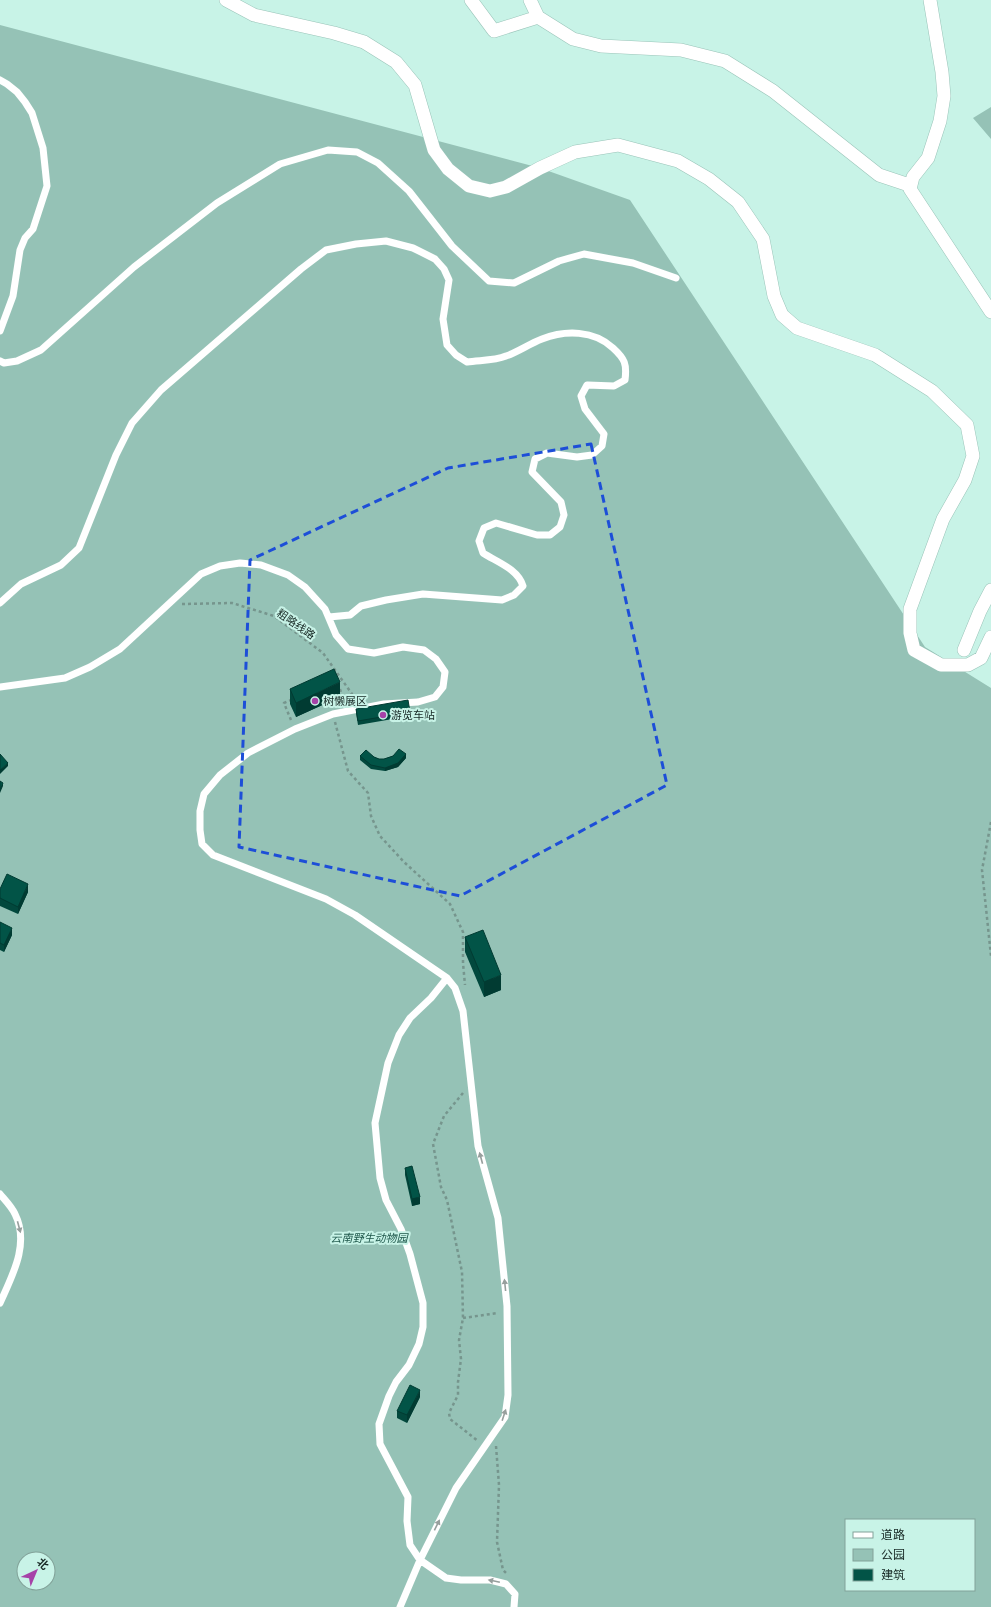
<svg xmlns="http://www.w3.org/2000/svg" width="991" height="1607" font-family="'Playfair Display','Noto Sans SC',serif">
  <rect width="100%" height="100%" fill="#c8f3e7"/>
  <path fill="#95c2b6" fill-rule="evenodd" d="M0,25L540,168L630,200L925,647L991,688V1607H0ZM846,1520H974V1590H846ZM24,1559H48V1583H24Z
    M991,107V139L973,118Z"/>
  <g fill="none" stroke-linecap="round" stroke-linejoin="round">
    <g stroke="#9ac4b9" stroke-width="8">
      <path id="lane" d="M0,80L7,84L17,92L25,102L32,113L43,148L47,186L33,229L25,238L20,250L13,296L0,331
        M0,361L4,363L17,361L41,350L134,267L217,203L280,164L328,150L357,152L378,163L409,191L452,246L489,281L514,283L559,261L584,254L633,263L676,278
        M0,603L21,584L61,565L79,548L116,455L132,423L161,390L301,269L326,250L356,244L386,241L413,248L435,259L444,269L449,280L443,319L447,345L456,355L467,362C479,360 494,361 506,356C518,352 529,344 542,339C565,330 594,330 613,348C625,359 627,364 625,380L614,386L587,385L581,396L585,409L604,434L602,446L592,455L577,457L547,453L535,459L532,472L561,502L564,515L560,527L550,535H537L496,523L484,528L479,541L483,553C497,562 518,569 523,586L514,595L502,600L423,594L386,600L361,606L350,615L329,617
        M0,687L65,678L90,667L120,649L201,574L220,566L240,563L261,565L288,575L305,587L325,609L336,635L348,649L374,653L403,647L424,650L436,659L445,672L443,687L435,697L418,702L384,704L333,714L295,729L248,753L220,775L204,794L200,811V830L202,844L213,855L326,899L355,915L447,978L455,988L463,1011L478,1146L498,1218L507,1306L508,1395L505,1417L456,1488L420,1560L400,1607
        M447,978L431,998L410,1018L399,1035L388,1063L375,1123L380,1178L386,1200L401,1229L410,1254L423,1303V1327L419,1344L409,1365L396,1382L389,1396L379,1424L380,1444L408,1497L407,1521L410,1545L420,1560L446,1578L461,1580H490L506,1584L515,1594L514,1607
        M0,1194C5,1200 12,1207 15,1214C30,1244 12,1276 0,1303"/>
    </g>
    <g stroke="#9ac4b9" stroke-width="14">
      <path id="street" d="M226,0L254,15L334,33L364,42L396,62L415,85L434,150L448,169L469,186L490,191L506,187L540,168L575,152L618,145L678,161L709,179L738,202L763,239L774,296L782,315L797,328L875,355L932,391L967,425L973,456L965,480L943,519L910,609V633L914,650L941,665H968L981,658L991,637
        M471,0L494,31L538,17
        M530,0L538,17L573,39L601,46L681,50L725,61L773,91L879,175L909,185L910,189
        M930,0L942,72L944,96L940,121L928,158L913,177L910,189L991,312
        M964,650L980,611L991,590"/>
    </g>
    <path stroke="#76958d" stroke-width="2.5" stroke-dasharray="3 3" stroke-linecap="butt" d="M182,604L232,603L274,616L323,653L352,694L349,702
      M340,689L344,703
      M291,720L284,703L291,700
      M335,722L348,771L368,793L371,816L380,836L404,862L450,904L463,932V963L465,985
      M991,822L982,870L991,956
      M463,1093L444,1116L433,1144L441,1187L447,1200L462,1272L463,1318L459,1340L461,1359L458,1382V1395L449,1413L450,1419L478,1441
      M463,1318L498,1313
      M496,1446L499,1485L497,1542L503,1570L506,1573"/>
    <use href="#lane" stroke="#fff" stroke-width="7"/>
    <use href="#street" stroke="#fff" stroke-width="13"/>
  </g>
  <path fill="#02483d" d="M290,689L340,697L296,717L290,704Z
    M356,709L410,712V716L358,725L356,713Z
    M360,756L374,757L379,759H384L393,756L406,758L398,767L385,771L371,769L360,760Z
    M0,889L28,892L18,914L0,906Z
    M0,922L12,935L4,952L0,950Z
    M465,937L501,990L484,997L465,952Z
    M405,1168L420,1204L412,1206L405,1175Z
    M420,1397L407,1423L397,1418V1411Z"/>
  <path fill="#013b32" d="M340,682V697L296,717V703Z
    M406,754V758L398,767L385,771V768Z
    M8,763V766L0,774V770Z
    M3,783V786L0,793V790Z
    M28,884V892L18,914V907Z
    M12,928V935L4,952V945Z
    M501,975V990L484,997V982Z
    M420,1197V1204L412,1206V1199Z
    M420,1390V1397L407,1423V1415Z"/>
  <path fill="#025447" stroke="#013b32" d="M334,669L340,682L296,703L290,689Z
    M408,700L410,712L358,721L356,709Z
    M399,749L406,754L398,763L385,768L371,765L360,756L366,750L374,757L379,759H384L393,756Z
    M0,754L8,763L0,770Z
    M0,781L3,783L0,790Z
    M7,874L28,884L18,907L0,898V889Z
    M0,922L12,928L4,945L0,943Z
    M483,930L501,975L484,982L465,937Z
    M412,1166L420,1197L412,1199L405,1168Z
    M410,1385L420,1390L407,1415L397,1411Z"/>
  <defs><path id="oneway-solid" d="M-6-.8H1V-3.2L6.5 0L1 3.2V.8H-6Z"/></defs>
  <g fill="#979f9d">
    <use href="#oneway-solid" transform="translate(481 1158) rotate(-105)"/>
    <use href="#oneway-solid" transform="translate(19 1227) rotate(75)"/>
    <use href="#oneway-solid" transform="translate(505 1285) rotate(-96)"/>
    <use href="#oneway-solid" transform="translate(504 1415) rotate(-72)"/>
    <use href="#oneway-solid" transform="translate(437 1525) rotate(-64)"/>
    <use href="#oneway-solid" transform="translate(494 1581) rotate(-168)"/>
  </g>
  <path fill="none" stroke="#1d4ed8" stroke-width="3" stroke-dasharray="8 5" stroke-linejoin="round" d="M591,444L667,785L460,896L239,847L250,560L448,468Z"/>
  <g fill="#a642a8" stroke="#c8f3e7" stroke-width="1.5">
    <circle cx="315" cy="701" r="4"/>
    <circle cx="383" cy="715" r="4"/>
  </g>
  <g text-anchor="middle" stroke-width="4" stroke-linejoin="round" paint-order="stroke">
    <g font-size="11" fill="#182925" stroke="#c8f3e7">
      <text transform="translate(296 624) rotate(35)" y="4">粗略线路</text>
    </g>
    <g font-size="11" fill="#182925" stroke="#c8f3e7" text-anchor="start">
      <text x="323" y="705">树懒展区</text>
      <text x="391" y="719">游览车站</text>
    </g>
    <g font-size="11" font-style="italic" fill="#20584c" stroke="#c8f3e7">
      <text x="369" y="1242">云南野生动物园</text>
    </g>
  </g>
  <rect x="845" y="1519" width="130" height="72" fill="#c8f3e7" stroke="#82a299"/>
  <rect x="853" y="1532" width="20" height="6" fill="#ffffff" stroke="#82a299"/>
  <text x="881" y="1539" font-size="12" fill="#182925">道路</text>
  <rect x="853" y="1549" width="20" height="12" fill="#95c2b6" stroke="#82a299"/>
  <text x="881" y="1559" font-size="12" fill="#182925">公园</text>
  <rect x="853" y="1569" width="20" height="12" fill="#025447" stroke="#82a299"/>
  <text x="881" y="1579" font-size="12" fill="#182925">建筑</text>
  <g transform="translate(36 1571) rotate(44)"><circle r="19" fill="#c8f3e7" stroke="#82a299"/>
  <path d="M0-3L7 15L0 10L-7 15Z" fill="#a642a8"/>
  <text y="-6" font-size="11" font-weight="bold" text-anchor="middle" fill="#182925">北</text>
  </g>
</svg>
